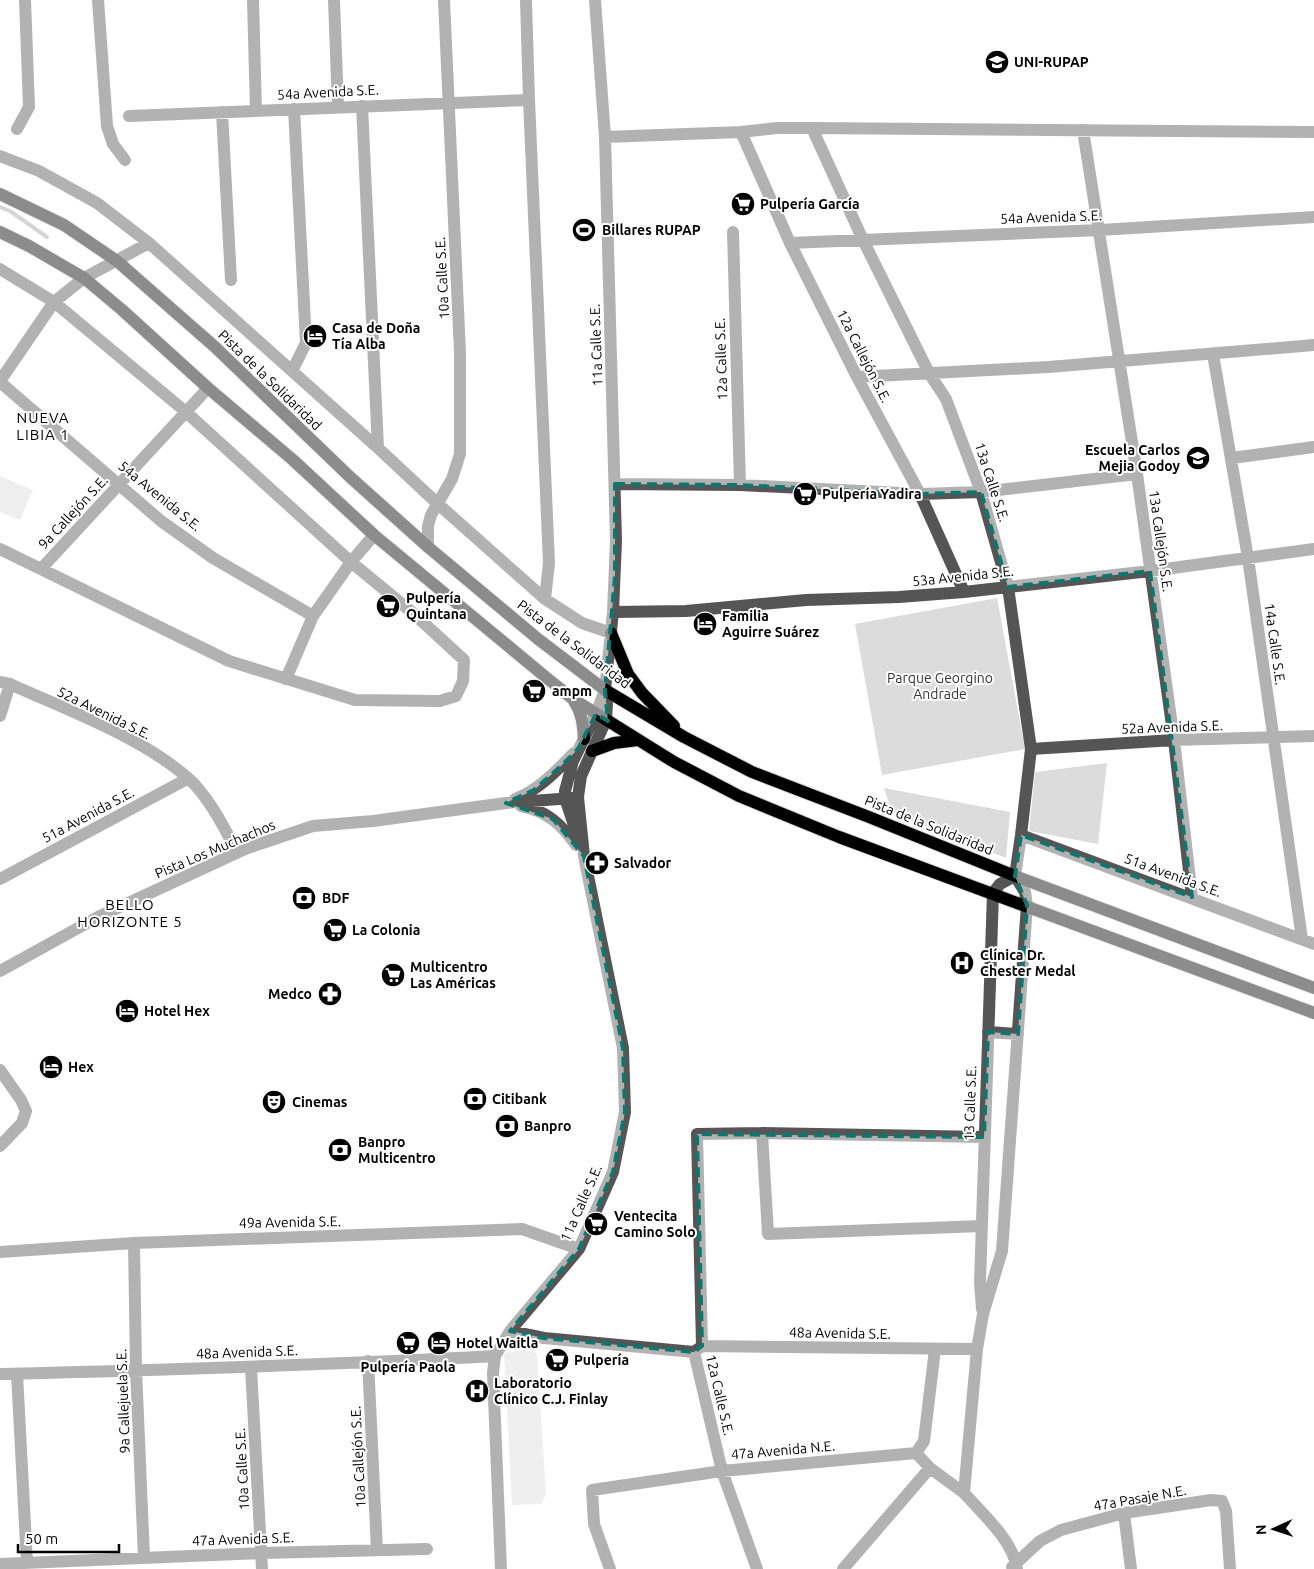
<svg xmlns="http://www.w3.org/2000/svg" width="1314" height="1569" font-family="Ubuntu,sans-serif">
  <rect width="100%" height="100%" fill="#fff"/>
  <path fill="#dcdcdc" d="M0,476L33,490L20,520L0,512Z
    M997,598L1025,749L882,775L855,624Z
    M1107,763L1098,844L1029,831L1035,772Z
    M884,788L1010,812L1006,858L892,813Z
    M530,1349L537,1354L546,1493L542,1504L512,1505L504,1353Z"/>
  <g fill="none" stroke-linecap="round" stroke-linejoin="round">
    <path stroke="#a3a3a3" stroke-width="4" d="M0,207L10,211L47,237"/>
    <g stroke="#dbdbdb" stroke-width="14">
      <path id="major" d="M0,194L64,225L117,261L215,347L350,477L428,547L538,639L605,690L684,737L752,772L869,817L1015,876L1314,988
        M0,232L29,246L84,278L121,309L208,388L293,460L374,535L548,679L573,699L674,762L739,796L839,837L1314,1013
        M611,633L628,674L642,693L674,726
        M574,701C582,713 583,724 584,739
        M592,751L614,743L638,740"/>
    </g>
    <path stroke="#555" stroke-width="12" d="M98,0L107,126L113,144L125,160
      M253,0L256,111
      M334,0L338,107
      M526,0L529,100L549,563L545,599
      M362,106L378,448
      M222,112L231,280
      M129,116L529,100
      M812,128L863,240L929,373L946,399L981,492L1008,587L1031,749L1021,835L1015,876
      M17,129L29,107L25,0
      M1083,130L1137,474L1174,740L1192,897
      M741,132L790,243L857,377L920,494L964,592
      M605,137L741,132L777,128H812L1314,132
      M0,156L39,171L97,203L149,243L378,448L438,504L545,599L582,623L611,633
      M733,232L740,485
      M790,243L1100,230L1314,217
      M0,269L54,302L186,412L351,562L414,614L464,660L463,681L456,696L440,701L355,700L229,661L0,549
      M1213,354L1248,558L1302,939
      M292,371L306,343L294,109
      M857,377L1049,367L1314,345
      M0,381L54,302L84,278L149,243
      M0,382L161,521L213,558L313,616
      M1232,458L1314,447
      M615,484L740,485L920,494L981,492L1137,474
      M428,547V526L431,515L452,479L460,454V353L444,0
      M41,569L208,388
      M613,612L686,611L806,600L899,597L964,592L1150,571L1314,549
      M286,679L313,616L351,562L374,535
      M0,682L10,684C67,710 142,737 189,779C208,796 226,830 237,853
      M0,716L10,684
      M1031,749L1174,740L1314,736
      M515,799C539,790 556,771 574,753
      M521,806C547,811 561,824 576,845
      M577,834L567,804L565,791L573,761L596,714L605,690L613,612L616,541L605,137L595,0
      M1021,835L1314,944
      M1015,876L1025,892L1027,905L1002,1251L983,1314L977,1349L964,1493C982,1513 1014,1542 1017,1569
      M0,879L187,779L190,780
      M0,971L98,917L245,849L313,826L373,821L506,803L573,798
      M988,1032L1018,1034
      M0,1070L21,1100L26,1111L22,1123L0,1146
      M762,1133L768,1234L982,1226
      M134,1243L136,1369L144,1558
      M0,1252L134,1243L522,1229L579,1249
      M982,1309L980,1282L993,893L1000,884L1015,876
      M510,1331L544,1338L694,1352
      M702,1346L977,1349
      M694,1352L702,1346L697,1134L762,1133L984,1137
      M694,1352L722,1471L757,1569
      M368,1361L377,1550
      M251,1368L262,1569
      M0,1374C165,1370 330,1365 495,1356
      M17,1374L27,1563
      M916,1453L924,1441L935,1349
      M1124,1513L1131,1569
      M0,1564L262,1553L427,1549
      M1012,1567L1040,1541L1061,1530L1124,1513L1211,1500L1222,1501L1226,1511L1230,1569
      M501,1569L493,1373L495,1356L510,1331L579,1249L613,1172L625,1112L623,1048L584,856L578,797L581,776L606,720L607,704L605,690
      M610,1569L594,1524L592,1490L722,1471L916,1453L930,1468L964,1493
      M843,1569L930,1468"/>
    <use href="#major" stroke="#000" stroke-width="12"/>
  </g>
  <path d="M0 0H1314V1569H0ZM615,484L740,485L920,494L981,492L1008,587L1150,571L1192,897L1021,835L1015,876L1027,905L1018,1034L988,1032L984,1137L697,1134L702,1346L694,1352L544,1338L510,1331L579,1249L613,1172L625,1112L623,1048L584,856L553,819L506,803L534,790L561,766L578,749L596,714L608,721L605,690L615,577Z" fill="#fff" fill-opacity=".55" fill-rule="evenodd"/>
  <path fill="none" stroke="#0f766e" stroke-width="4" stroke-dasharray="10 6" stroke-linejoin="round" d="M615,484L740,485L920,494L981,492L1008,587L1150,571L1192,897L1021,835L1015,876L1027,905L1018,1034L988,1032L984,1137L697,1134L702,1346L694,1352L544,1338L510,1331L579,1249L613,1172L625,1112L623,1048L584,856L553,819L506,803L534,790L561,766L578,749L596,714L608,721L605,690L615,577Z"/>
  <defs>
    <g id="university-disc" transform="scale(1.25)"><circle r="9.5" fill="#000" stroke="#fff"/><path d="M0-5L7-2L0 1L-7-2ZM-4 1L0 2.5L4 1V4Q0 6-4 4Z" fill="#fff"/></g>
    <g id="supermarket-disc" transform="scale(1.25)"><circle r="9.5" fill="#000" stroke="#fff"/><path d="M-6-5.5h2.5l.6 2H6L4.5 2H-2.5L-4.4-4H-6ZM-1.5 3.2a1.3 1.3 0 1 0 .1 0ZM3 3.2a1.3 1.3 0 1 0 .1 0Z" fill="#fff"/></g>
    <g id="stadium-disc" transform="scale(1.25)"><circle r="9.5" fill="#000" stroke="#fff"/><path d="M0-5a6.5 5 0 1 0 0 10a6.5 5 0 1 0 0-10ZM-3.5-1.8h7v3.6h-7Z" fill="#fff"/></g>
    <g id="hotel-disc" transform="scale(1.25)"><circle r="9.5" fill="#000" stroke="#fff"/><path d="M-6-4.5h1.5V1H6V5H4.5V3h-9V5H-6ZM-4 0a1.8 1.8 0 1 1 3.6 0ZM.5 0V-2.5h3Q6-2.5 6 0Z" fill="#fff"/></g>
    <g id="school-disc" transform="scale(1.25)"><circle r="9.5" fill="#000" stroke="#fff"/><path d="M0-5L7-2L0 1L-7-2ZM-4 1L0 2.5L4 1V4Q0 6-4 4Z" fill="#fff"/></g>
    <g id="pharmacy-disc" transform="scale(1.25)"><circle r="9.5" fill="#000" stroke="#fff"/><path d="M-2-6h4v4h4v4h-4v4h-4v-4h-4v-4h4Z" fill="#fff"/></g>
    <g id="bank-disc" transform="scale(1.25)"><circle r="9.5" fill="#000" stroke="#fff"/><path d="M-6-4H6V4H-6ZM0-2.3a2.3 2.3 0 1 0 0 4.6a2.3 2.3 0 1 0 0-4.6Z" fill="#fff"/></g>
    <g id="hospital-disc" transform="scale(1.25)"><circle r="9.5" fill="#000" stroke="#fff"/><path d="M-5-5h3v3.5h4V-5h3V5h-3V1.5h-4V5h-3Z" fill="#fff"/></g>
    <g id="theatre-disc" transform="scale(1.25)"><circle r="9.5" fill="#000" stroke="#fff"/><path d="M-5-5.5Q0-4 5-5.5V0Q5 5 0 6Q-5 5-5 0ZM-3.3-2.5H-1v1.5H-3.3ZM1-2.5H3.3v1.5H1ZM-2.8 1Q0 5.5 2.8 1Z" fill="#fff"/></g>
  </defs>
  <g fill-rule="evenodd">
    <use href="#university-disc" x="997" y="62"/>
    <use href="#supermarket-disc" x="743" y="204"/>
    <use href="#stadium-disc" x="584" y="230"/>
    <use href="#hotel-disc" x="315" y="336"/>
    <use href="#school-disc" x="1198" y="458"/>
    <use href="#supermarket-disc" x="805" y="494"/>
    <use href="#supermarket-disc" x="388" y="606"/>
    <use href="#hotel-disc" x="705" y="624"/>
    <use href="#supermarket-disc" x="534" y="691"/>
    <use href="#pharmacy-disc" x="597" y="863"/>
    <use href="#bank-disc" x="304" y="898"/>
    <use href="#supermarket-disc" x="335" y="930"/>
    <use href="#hospital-disc" x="962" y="963"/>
    <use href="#supermarket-disc" x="393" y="975"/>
    <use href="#pharmacy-disc" x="330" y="994"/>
    <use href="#hotel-disc" x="127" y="1011"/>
    <use href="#hotel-disc" x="51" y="1067"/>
    <use href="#bank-disc" x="475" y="1099"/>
    <use href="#theatre-disc" x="274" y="1102"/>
    <use href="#bank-disc" x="507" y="1126"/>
    <use href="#bank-disc" x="340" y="1150"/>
    <use href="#supermarket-disc" x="596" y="1224"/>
    <use href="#supermarket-disc" x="408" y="1343"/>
    <use href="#hotel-disc" x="439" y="1343"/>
    <use href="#supermarket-disc" x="557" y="1360"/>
    <use href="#hospital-disc" x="477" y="1391"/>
  </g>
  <g text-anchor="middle" stroke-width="4" stroke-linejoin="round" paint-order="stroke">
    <g font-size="14" font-weight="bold" fill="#000" stroke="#fff" text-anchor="start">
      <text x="1014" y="67">UNI-RUPAP</text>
      <text x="760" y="209">Pulpería García</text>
      <text x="602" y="235">Billares RUPAP</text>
      <text x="332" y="333">Casa de Doña<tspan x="332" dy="16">Tía Alba</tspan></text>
      <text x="1180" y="455" text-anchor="end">Escuela Carlos<tspan x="1180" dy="16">Mejia Godoy</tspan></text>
      <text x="822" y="499">Pulpería Yadira</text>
      <text x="406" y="603">Pulpería<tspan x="406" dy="16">Quintana</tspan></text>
      <text x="722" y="621">Familia<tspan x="722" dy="16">Aguirre Suárez</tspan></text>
      <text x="552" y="696">ampm</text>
      <text x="614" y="868">Salvador</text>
      <text x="322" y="903">BDF</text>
      <text x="352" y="935">La Colonia</text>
      <text x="980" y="960">Clínica Dr.<tspan x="980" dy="16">Chester Medal</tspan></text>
      <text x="410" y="972">Multicentro<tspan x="410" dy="16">Las Américas</tspan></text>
      <text x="312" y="999" text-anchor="end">Medco</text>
      <text x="144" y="1016">Hotel Hex</text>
      <text x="68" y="1072">Hex</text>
      <text x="492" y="1104">Citibank</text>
      <text x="292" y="1107">Cinemas</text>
      <text x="524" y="1131">Banpro</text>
      <text x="358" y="1147">Banpro<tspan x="358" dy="16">Multicentro</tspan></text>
      <text x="614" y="1221">Ventecita<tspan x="614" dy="16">Camino Solo</tspan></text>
      <text x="456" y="1348">Hotel Waitla</text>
      <text x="574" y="1365">Pulpería</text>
      <text x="408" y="1372" text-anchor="middle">Pulpería Paola</text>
      <text x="494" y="1388">Laboratorio<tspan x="494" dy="16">Clínico C.J. Finlay</tspan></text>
    </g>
    <g font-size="14" fill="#000" stroke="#fff">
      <text transform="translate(328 92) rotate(-3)" y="5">54a Avenida S.E.</text>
      <text transform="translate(1051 217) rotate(-2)" y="5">54a Avenida S.E.</text>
      <text transform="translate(442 278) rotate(-93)" y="5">10a Calle S.E.</text>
      <text transform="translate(596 345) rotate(-92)" y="5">11a Calle S.E.</text>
      <text transform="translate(864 356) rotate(63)" y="5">12a Callejón S.E.</text>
      <text transform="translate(721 359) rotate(-92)" y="5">12a Calle S.E.</text>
      <text transform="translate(270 380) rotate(44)" y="5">Pista de la Solidaridad</text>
      <text transform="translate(992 482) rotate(72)" y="5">13a Calle S.E.</text>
      <text transform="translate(160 496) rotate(39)" y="5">54a Avenida S.E.</text>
      <text transform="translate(73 512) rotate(-47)" y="5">9a Callejón S.E.</text>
      <text transform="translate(1161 541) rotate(82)" y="5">13a Callejón S.E.</text>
      <text transform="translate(963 576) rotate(-6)" y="5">53a Avenida S.E.</text>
      <text transform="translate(574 644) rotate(37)" y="5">Pista de la Solidaridad</text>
      <text transform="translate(1275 644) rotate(82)" y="5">14a Calle S.E.</text>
      <text transform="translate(104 713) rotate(26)" y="5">52a Avenida S.E.</text>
      <text transform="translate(1172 727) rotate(-2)" y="5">52a Avenida S.E.</text>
      <text transform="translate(88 815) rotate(-28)" y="5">51a Avenida S.E.</text>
      <text transform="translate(929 825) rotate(22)" y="5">Pista de la Solidaridad</text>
      <text transform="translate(215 849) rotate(-23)" y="5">Pista Los Muchachos</text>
      <text transform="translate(1173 875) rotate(20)" y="5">51a Avenida S.E.</text>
      <text transform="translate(970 1103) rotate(-88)" y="5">13 Calle S.E.</text>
      <text transform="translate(581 1203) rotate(-66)" y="5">11a Calle S.E.</text>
      <text transform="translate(290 1222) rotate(-1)" y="5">49a Avenida S.E.</text>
      <text transform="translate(840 1333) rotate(1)" y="5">48a Avenida S.E.</text>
      <text transform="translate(247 1352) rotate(-2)" y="5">48a Avenida S.E.</text>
      <text transform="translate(720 1395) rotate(77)" y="5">12a Calle S.E.</text>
      <text transform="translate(123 1401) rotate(-92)" y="5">9a Callejuela S.E.</text>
      <text transform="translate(783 1450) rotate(-5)" y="5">47a Avenida N.E.</text>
      <text transform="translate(358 1457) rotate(-93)" y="5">10a Callejón S.E.</text>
      <text transform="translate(242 1469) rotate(-93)" y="5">10a Calle S.E.</text>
      <text transform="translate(1140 1498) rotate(-10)" y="5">47a Pasaje N.E.</text>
      <text transform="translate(243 1539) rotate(-2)" y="5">47a Avenida S.E.</text>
    </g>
    <g font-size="14" fill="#333" stroke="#fff">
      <text x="940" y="683">Parque Georgino<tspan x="940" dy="16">Andrade</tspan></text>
    </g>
    <g font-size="15" letter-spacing="1" fill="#000" stroke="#fff">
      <text x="43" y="423">NUEVA<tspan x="43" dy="17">LIBIA 1</tspan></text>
      <text x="130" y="910">BELLO<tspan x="130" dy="17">HORIZONTE 5</tspan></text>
    </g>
  </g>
  <g transform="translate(1274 1529) rotate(267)" stroke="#ffffff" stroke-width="4" paint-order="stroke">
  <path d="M0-4L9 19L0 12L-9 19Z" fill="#000000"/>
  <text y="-8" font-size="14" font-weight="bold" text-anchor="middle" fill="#000000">N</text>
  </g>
  <path d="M18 1544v8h101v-8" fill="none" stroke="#000000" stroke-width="2.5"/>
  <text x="25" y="1544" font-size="15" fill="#000000" stroke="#ffffff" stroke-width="4" paint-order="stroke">50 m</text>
</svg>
